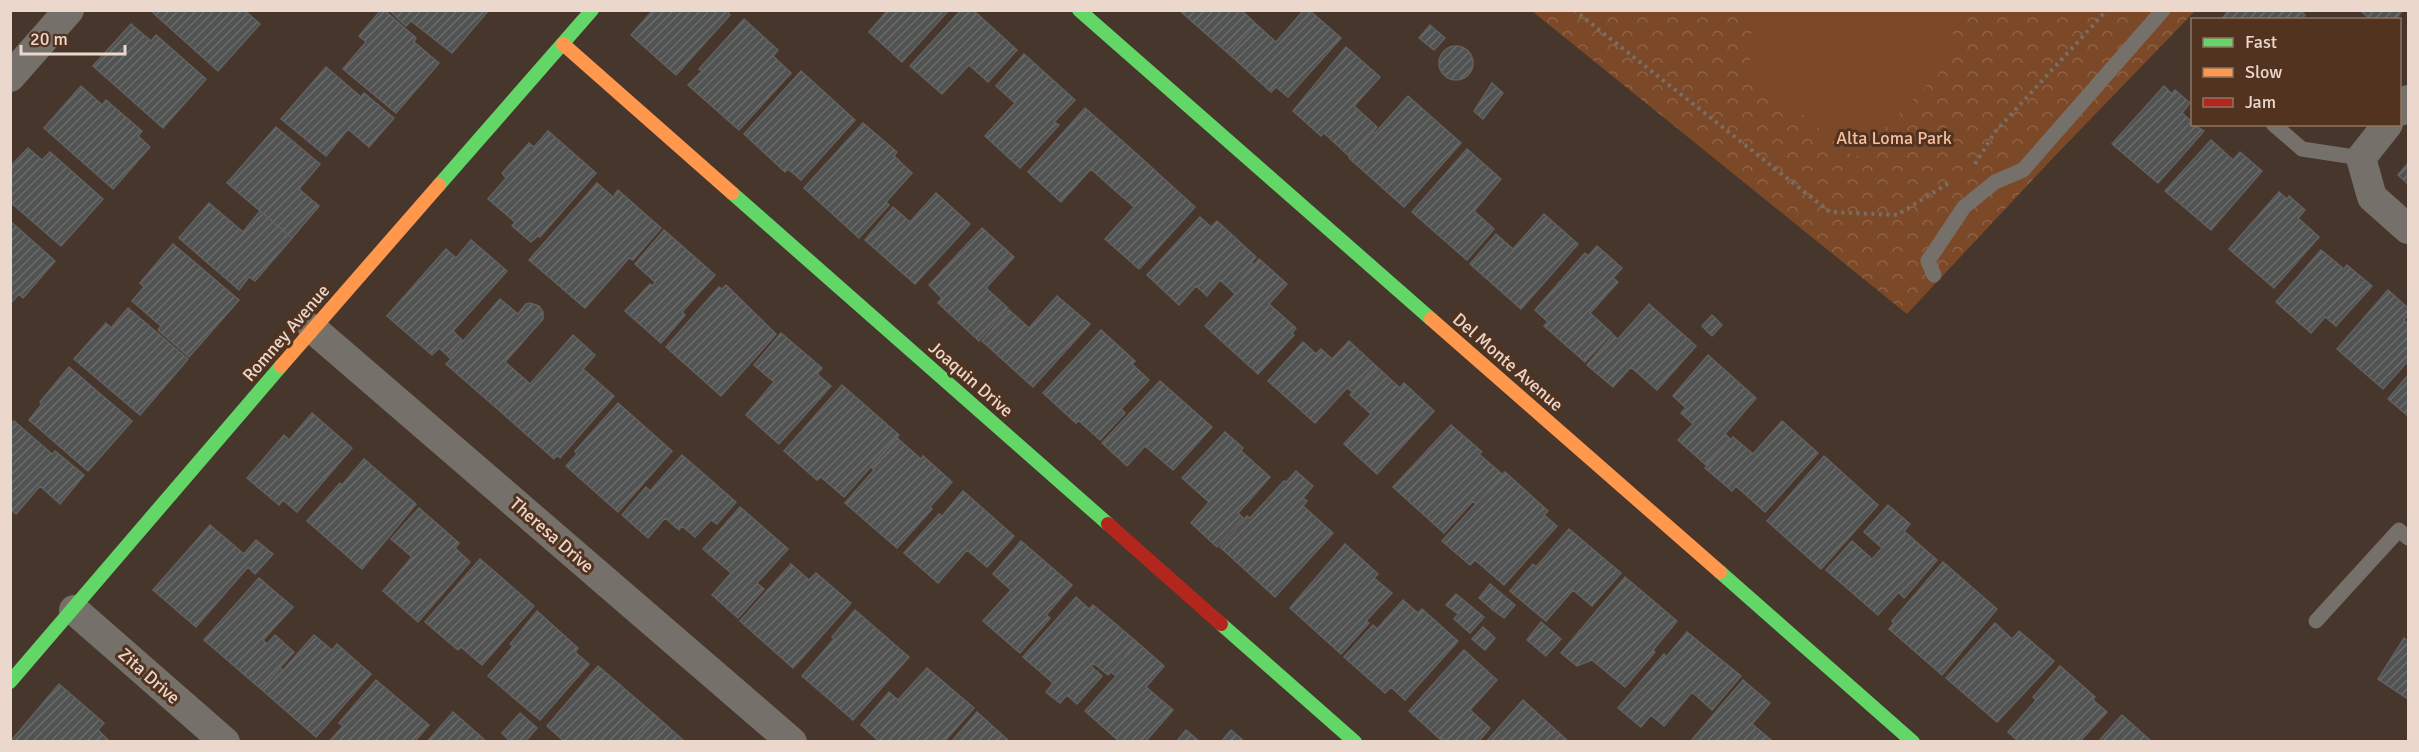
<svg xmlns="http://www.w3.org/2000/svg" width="2419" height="752" font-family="Signika,sans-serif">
  <defs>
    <pattern id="park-crowns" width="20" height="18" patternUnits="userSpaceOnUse" patternTransform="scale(1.5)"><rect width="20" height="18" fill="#7c4928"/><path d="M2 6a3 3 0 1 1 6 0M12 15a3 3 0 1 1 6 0" fill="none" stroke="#8f6246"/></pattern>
    <pattern id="building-hatch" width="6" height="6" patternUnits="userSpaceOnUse" patternTransform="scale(1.5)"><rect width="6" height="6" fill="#515352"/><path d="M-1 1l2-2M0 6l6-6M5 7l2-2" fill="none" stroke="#6a6b6a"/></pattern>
  </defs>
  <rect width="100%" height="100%" fill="#47362b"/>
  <path fill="url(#park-crowns)" d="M1532,11H2195L2051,160L1907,314Z"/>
  <path fill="#7c4928" d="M1755,11H1948L1958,54L1855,158L1750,72V40Z"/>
  <path fill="url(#building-hatch)" stroke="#616160" stroke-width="1.5" d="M150,10H244L260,24L218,71Z
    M381,10H384L416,38L414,42L439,63L396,113L343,69L366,42L359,36Z
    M389,10H489L452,53L411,21L406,26Z
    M653,10H726L730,15L676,75L631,35Z
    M888,10H949L902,62L869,32Z
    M961,10H973L1017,50L988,82L969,65L942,94L910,66Z
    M1179,10H1241L1256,24L1229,54Z
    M1304,10H1309L1341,38L1288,97L1276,87L1271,92L1229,54L1256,24L1276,42Z
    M2229,10H2300L2305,15L2301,20H2221Z
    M2360,10H2403L2395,20H2371Z
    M744,19L778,50L773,56L791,73L739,130L688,85L702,71L699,69Z
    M131,24L151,41L156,35L206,79L163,128L93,66Z
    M1430,25L1445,38L1434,50L1419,38Z
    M1439 63a17 17 0 1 1 34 0a17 17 0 1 1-34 0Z
    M1346,47L1380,77L1354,106L1377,127L1350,157L1324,133L1321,136L1293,111Z
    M1024,54L1075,100L1054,122L1059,125L1020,168L985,136L1015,103L996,86Z
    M326,67L361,97L364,93L394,118L369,147L348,129L326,156L281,119Z
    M801,71L855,120L801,180L788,169L785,172L744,134Z
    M1492,83L1503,93L1483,119L1474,111Z
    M81,86L102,105L106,100L142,131L138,136L150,147L113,189L44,128Z
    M2164,86L2172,94L2175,90L2190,103L2182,113L2192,122V124L2204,131L2158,183L2112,144Z
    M1408,96L1461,143L1404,207L1349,158L1373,131L1375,133Z
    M1085,108L1139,156L1111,187L1091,169L1061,202L1028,172Z
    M863,123L897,152L894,156L912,173L886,202L889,205L859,238L804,188Z
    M276,127L320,164L299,189L319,206L292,238L227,183Z
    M548,131L596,173L540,237L538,236L531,242L512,226L515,222L488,199L506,178L502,173L529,143L534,147Z
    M2211,140L2233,160L2240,152L2262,171L2211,230L2165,191Z
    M28,148L42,160L50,152L103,199L61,246L10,202V167Z
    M1467,149L1501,179L1474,211L1494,229L1467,260L1412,212Z
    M1139,156L1195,207L1139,269L1105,239L1134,207L1111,187Z
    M2408,163V184L2398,175Z
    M597,183L613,197L618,190L661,228L633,260L629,258L585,308L529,260Z
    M2279,192L2287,199L2289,196L2305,210L2298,218L2319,237L2274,288L2229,249Z
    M936,193L970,224L915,284L865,240L893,207L910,222Z
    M209,203L243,232L260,211L292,238L255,281L249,277L239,290L179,238Z
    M1544,214L1578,244L1521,309L1470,264L1496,234L1513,249Z
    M1200,217L1211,227L1217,221L1256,257L1251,263L1254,265L1231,290L1220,280L1207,296L1196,286L1179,305L1147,275Z
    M10,221L55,261L23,298L19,294L10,304Z
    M982,228L1014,257L986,288L1008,308L979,341L938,303L942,298L929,285Z
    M664,230L715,275L682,312L685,315L661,343L625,311L650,284L652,286L655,282L635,264Z
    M471,240L507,271L453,331L463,341L449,357L439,348L432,355L387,316L446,249L456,258Z
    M173,244L239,300L189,357L158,330L161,326L132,301L144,287L140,283Z
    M1597,246L1622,268L1613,278L1618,282L1590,313L1612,333L1585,362L1544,326L1548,322L1535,310L1585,253L1588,256Z
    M2321,250L2344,269L2347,265L2372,286L2336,326L2325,317L2311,333L2276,302Z
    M1259,259L1287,284L1269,304L1296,328L1292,333L1294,335L1258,374L1205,326L1235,294L1231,290Z
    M726,285L776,334L721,396L666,347L719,287L722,289Z
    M2388,290L2408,308V315L2404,320L2408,324V361L2383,389L2337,349Z
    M1057,296L1090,324L1033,387L982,341L1009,310L1029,328Z
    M500,299L518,314L526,304L530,303L539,306L543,312V319L505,362L528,382L501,412L446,364L451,359L449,357Z
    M1649,304L1696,346L1657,390L1631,367L1613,387L1587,365L1613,335L1618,339Z
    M128,308L188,359L140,415L74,359L106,323L111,328Z
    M1712,315L1722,325L1712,336L1702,326Z
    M1101,330L1135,361L1132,364L1149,380L1121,409L1125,413L1100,440L1078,420L1076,423L1043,393Z
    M781,333L822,368L817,374L831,386L779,444L746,415L774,382L754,365Z
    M573,335L595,355L583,369L614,396L560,458L557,455L554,459L501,412L528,382L530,384Z
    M1349,341L1376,366L1353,392L1347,388L1315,423L1268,381L1303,342L1316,354L1321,349L1332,359Z
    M1708,355L1756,398L1725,434L1730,439L1706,465L1678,440L1693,424L1681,413L1686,408L1673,396Z
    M1376,366L1400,388L1404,383L1434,411L1377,474L1344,444L1371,414L1350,395Z
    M69,367L132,421L88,471L29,420L42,404L40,402Z
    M2408,375V416L2388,399Z
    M1160,381L1212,427L1173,470L1145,446L1127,466L1102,443Z
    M842,385L899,435L844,497L821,477L817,480L784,451Z
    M618,403L672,451L618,512L566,466L577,454L575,451Z
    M312,413L352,448L297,512L283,500L279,505L247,478L284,435L289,440Z
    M14,421L52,454L55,451L84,475L60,504L40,486L16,514L10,509V425Z
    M1782,421L1818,453L1765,512L1736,486L1732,491L1705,468L1733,437L1753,454Z
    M1451,425L1482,452L1479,454L1503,475L1476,504L1473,501L1444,533L1393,487Z
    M1225,432L1243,448L1241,451L1270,477L1238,513L1243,518L1217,547L1191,523L1209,502L1182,478Z
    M897,438L921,459L923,456L952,482L930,507L932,509L897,548L845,503L874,470L871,467Z
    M682,455L736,502L717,524L711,520L695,537L682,526L679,530L665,518L648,538L622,515L646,487L650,491Z
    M1824,456L1878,505L1821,569L1767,521Z
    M364,459L416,504L362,569L307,521L340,483L342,485Z
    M1296,471L1313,486L1303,498L1307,501L1303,506L1333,533L1275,597L1220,547L1247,516L1250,518L1284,481L1286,482Z
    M1505,472L1548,511L1544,515L1557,526L1504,585L1475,560L1470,565L1442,541Z
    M963,491L1014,536L987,567L967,550L938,583L904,553L939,514L942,516Z
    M1888,505L1910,524L1904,531L1937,560L1904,598L1899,592L1878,615L1826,570L1852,541L1872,559L1882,548L1864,532Z
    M740,507L788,549L757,583L764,589L738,618L712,595L731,573L703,549Z
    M419,508L459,543L455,548L470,562L418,622L383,591L412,557L391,539Z
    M210,525L244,554L256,540L273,554L255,574L248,567L196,627L153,590Z
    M1569,529L1621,573L1592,606L1573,590L1546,621L1510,591L1533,564L1536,567Z
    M1021,541L1072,585L1046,615L1050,618L1020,653L983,621L1011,590L993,574Z
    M1345,544L1378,574L1374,578L1392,593L1366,621L1369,623L1341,654L1290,608Z
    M480,559L534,606L482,665L461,647L458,650L425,622Z
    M1943,562L1997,609L1942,675L1889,629L1894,623L1892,621Z
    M791,564L809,580L816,573L851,603L793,668L740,621Z
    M1625,577L1677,621L1653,650L1655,652L1625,687L1592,660L1577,666L1561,653Z
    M259,578L293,607L263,640L267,644L275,635L294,652L261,689L204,640Z
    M1490,584L1503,595L1492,609L1479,598Z
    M1456,594L1467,603L1458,614L1446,605Z
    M1503,595L1515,605L1504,618L1492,609Z
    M1076,597L1089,609L1093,605L1137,642L1108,675L1093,663L1091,666L1102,676L1077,704L1067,695L1060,703L1046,692L1053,683L1023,657Z
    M1403,600L1418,613L1422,609L1458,641L1405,700L1391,687L1385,693L1344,657L1373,625L1377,629Z
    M1467,603L1484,617L1470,633L1454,619Z
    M855,610L909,657L853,720L802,676L834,639L832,637Z
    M537,611L578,648L575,652L589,664L540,720L488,676L513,646L510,644Z
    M1541,622L1561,639L1546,656L1527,640Z
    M1995,623L2012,639L2019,631L2054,661L1997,722L1946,678Z
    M1483,627L1495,638L1485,650L1472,639Z
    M1687,632L1741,676L1712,710L1692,692L1664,726L1651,715L1641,727L1618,708L1664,654L1666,657Z
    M314,635L332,650L337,644L371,674L316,737L261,689L280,668L283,670Z
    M2404,638L2408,641V699L2378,679Z
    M1137,642L1164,666L1146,687L1173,710L1145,742H1120L1085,711L1116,676L1111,672Z
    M1464,650L1497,680L1470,710L1490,728L1478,742H1446L1443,738L1441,740L1409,711Z
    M598,666L655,715L632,742H565L547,726Z
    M2060,666L2095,697L2093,700L2107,712L2081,740L2083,742H2019L2008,732L2036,700L2033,697Z
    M927,668L974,708L944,742H880L861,725L889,692L898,700Z
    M376,680L429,725L414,742H329L343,726L339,723Z
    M1743,680L1770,703L1752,724L1771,740L1690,742Z
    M59,684L104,723L98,730L110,742H10Z
    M1523,700L1569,742H1486Z
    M453,712L487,742H427Z
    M977,712L1010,742H951Z
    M520,713L537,728L525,742H511L502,733Z
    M655,715L685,742H632Z
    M2122,715L2152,742H2098Z
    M1186,730L1200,742H1176Z
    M1231,730L1245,742H1221Z"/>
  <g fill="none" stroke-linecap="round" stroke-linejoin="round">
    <path stroke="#776f67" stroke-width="4" stroke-dasharray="3 4.5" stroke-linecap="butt" d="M1574,10L1830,212L1897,215L1949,183
      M1975,164L1995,132L2107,10"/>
    <path stroke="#757069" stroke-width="15" d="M2273,124L2302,149L2361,158
      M1934,275L1928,261L1964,207L1995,182L2023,170L2163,10
      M2316,621L2399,530L2408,538"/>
    <path stroke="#757069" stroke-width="30" d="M10,77L69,10
      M2400,111L2408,100
      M2388,124L2361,158L2372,197L2408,229
      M313,329L792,742
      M74,610L225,742"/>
    <path stroke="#63d668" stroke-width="14" d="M1079,10L1431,319
      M439,185L592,10
      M732,193L1108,524
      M1720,572L1913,742
      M1221,624L1355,742
      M10,682L281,366"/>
    <path stroke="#ff974d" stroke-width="14" d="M563,44L732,193
      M1431,319L1720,572
      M281,366L439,185"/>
    <path stroke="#b3261e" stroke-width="14" d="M1108,524L1221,624"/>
  </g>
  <g text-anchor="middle" stroke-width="6" stroke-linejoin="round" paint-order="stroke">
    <g font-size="18" fill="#f5bfa0" stroke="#523320">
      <text x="1894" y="144">Alta Loma Park</text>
    </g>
    <g font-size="18" fill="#ebd7cb" stroke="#523320">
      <text transform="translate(286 333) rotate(-49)" y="6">Romney Avenue</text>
      <text transform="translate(1508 362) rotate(41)" y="6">Del Monte Avenue</text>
      <text transform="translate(971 379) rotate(41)" y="6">Joaquin Drive</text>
      <text transform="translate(552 535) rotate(41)" y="6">Theresa Drive</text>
      <text transform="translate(149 676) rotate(41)" y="6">Zita Drive</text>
    </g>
  </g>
  <rect width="2419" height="752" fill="none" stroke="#ebd7cb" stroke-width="24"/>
  <rect x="2191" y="18" width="210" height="108" fill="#523320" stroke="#8f7564" stroke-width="1.5"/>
  <rect x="2203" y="38" width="30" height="9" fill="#63d668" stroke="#8f7564" stroke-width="1.5"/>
  <text x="2245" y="48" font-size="18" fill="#ebd7cb">Fast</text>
  <rect x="2203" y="68" width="30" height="9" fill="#ff974d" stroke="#8f7564" stroke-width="1.5"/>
  <text x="2245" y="78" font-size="18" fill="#ebd7cb">Slow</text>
  <rect x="2203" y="98" width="30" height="9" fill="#b3261e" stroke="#8f7564" stroke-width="1.5"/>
  <text x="2245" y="108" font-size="18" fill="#ebd7cb">Jam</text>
  <path d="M21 45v9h104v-9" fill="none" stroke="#ebd7cb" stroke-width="3"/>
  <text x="30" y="45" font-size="18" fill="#ebd7cb" stroke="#523320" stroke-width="4.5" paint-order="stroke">20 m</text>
</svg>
